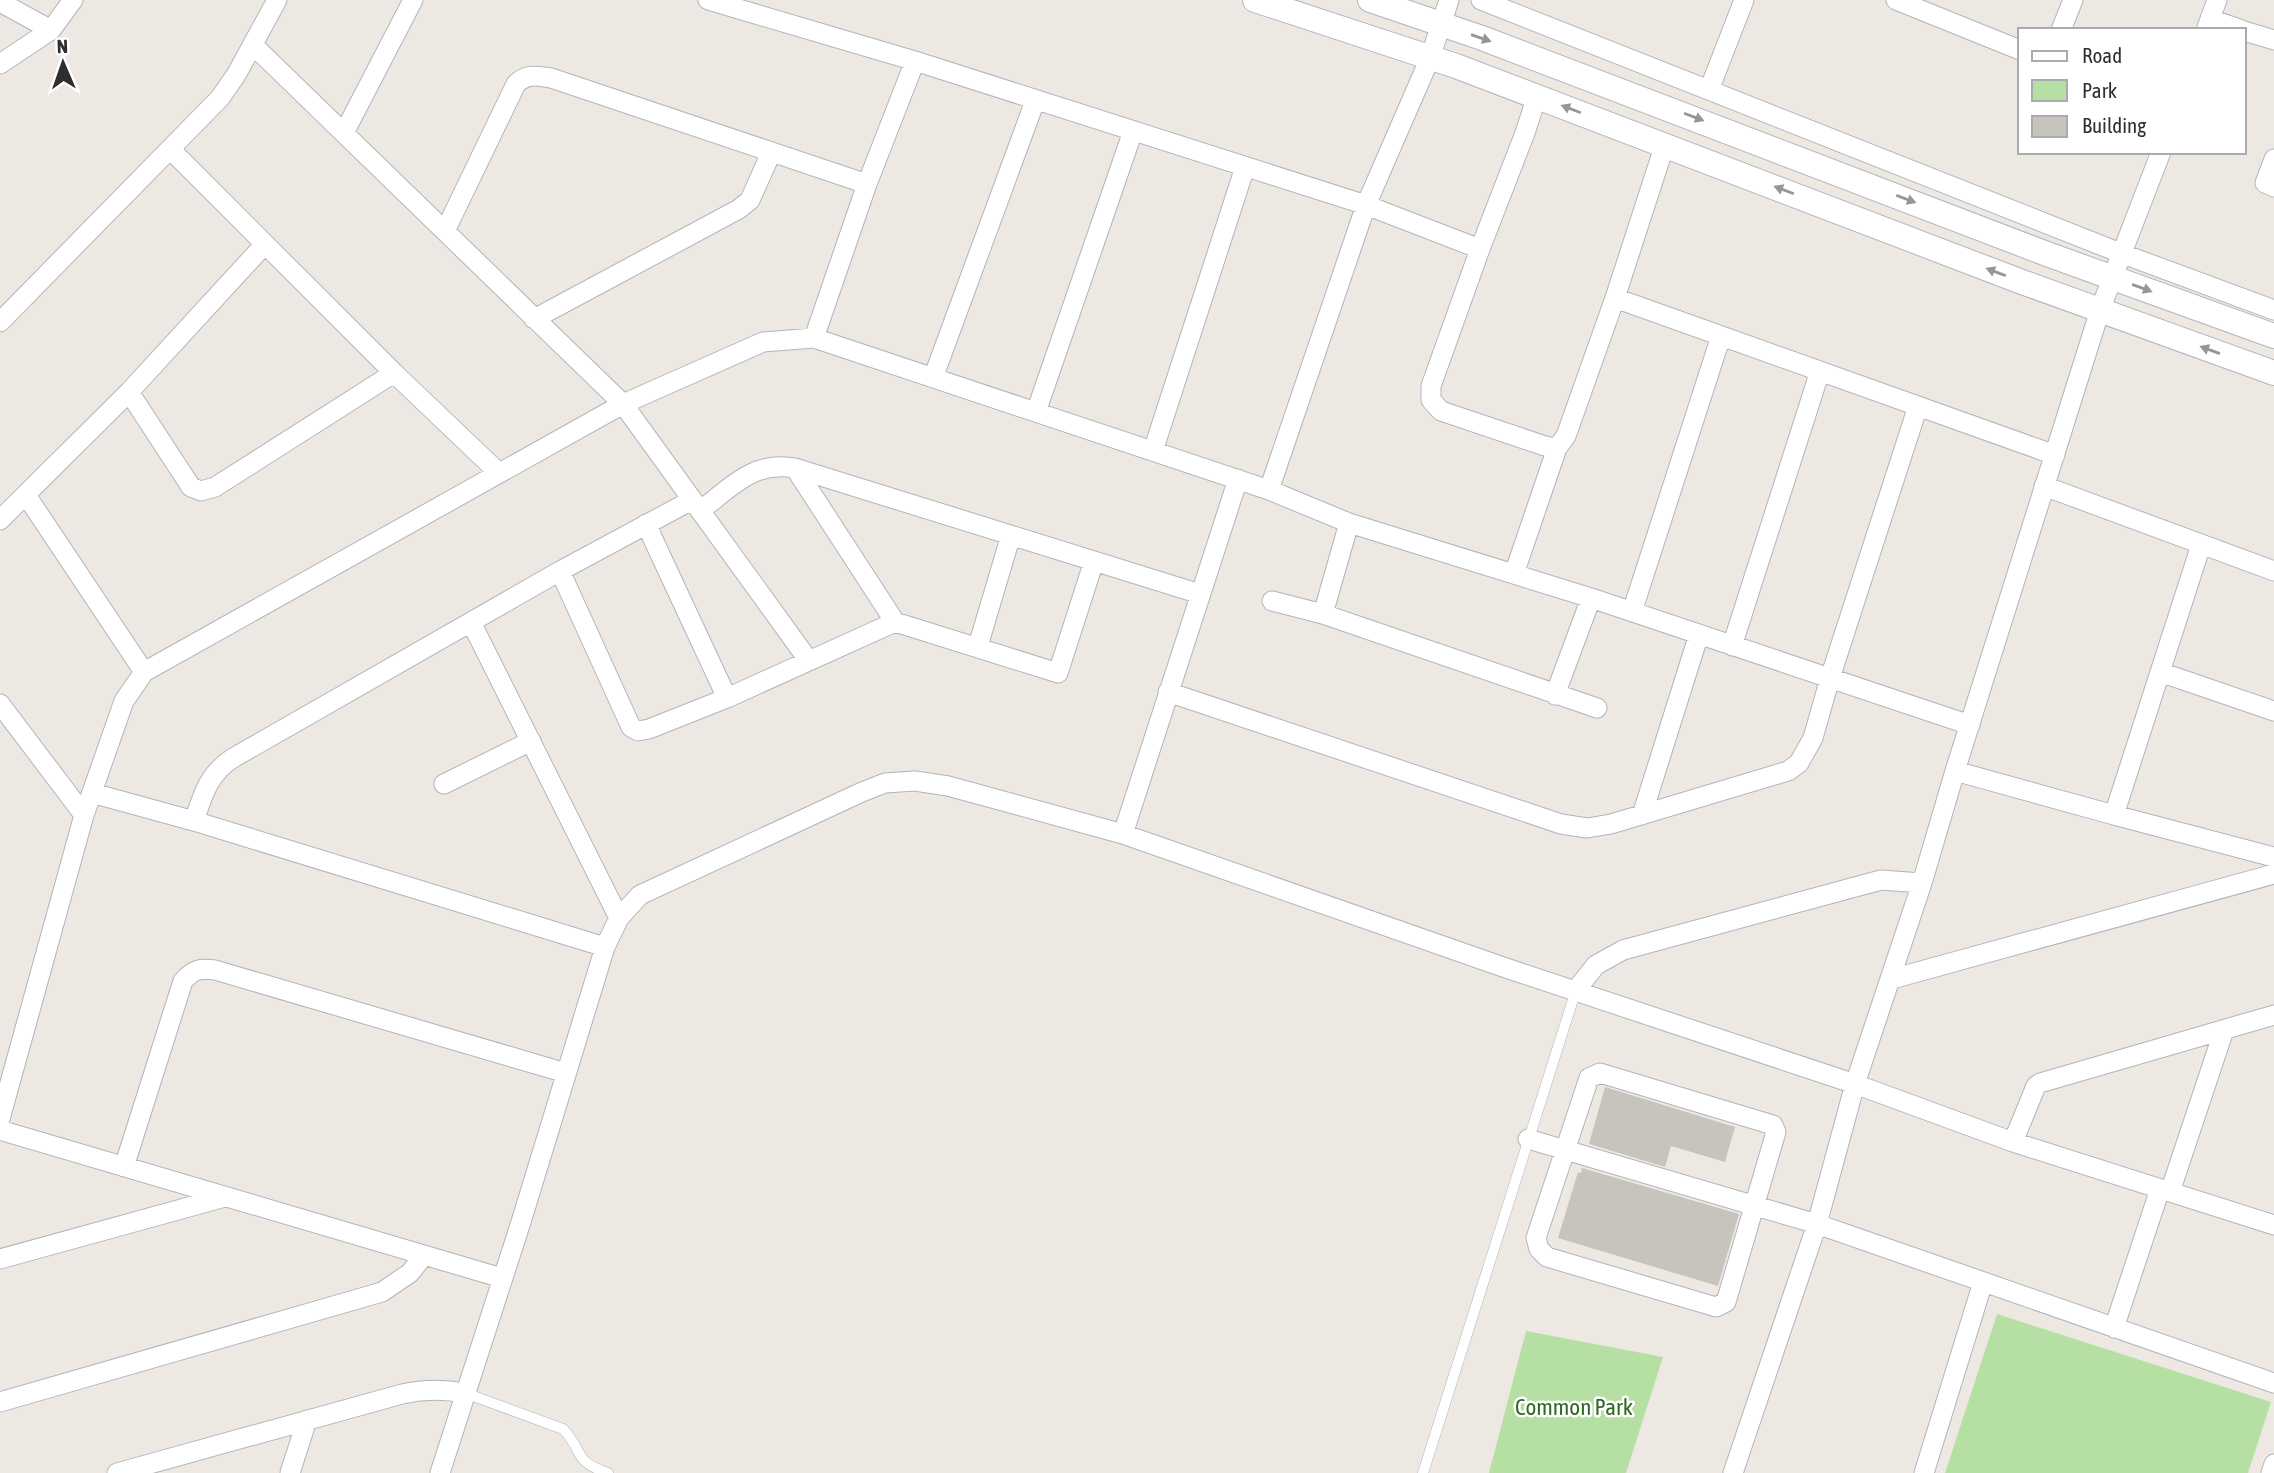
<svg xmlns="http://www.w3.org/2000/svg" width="2274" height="1473" font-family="'Asap Condensed',sans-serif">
  <rect width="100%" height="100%" fill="#ede9e2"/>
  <path fill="#b6dfa4" d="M1997,1314L2271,1402L2248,1473H1945Z
    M1526,1331L1663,1357L1626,1473H1489Z"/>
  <path fill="#c7c3bd" d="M1605,1087L1735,1127L1725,1162L1671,1146L1665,1167L1589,1144Z
    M1582,1168L1739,1214L1718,1286L1558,1238L1578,1172L1581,1173Z"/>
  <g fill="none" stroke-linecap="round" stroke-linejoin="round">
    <g stroke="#b2b3bc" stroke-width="11">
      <path id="service" d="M465,1393L563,1429C585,1452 572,1461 608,1473
        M1423,1473L1576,990"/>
    </g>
    <g stroke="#b2b3bc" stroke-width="21">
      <path id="minor" d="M708,0L915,61L1366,205L1480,249
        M1481,0L2123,254L2274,310
        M1896,0L2020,50
        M0,2L51,30
        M2210,19L2242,30
        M2061,30L2073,0
        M2206,30L2217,0
        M2244,31L2274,40
        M253,45L623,404L809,661
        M0,64L51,30L73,0
        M1709,90L1744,0
        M1537,96L1525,133L1480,249L1431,386V400L1441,411L1545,446L1557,448
        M344,133L413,0
        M170,149L394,373L499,473
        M2274,159L2265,183L2274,187
        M445,231L516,84C527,73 537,76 551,78L867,184
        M1615,298L2055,455
        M534,319L739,209L750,200L771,153
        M0,322L220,98L236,75L277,0
        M814,338L867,184L915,61
        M933,378L1035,101
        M129,392L191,487L201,491L215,487L394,373
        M1036,412L1133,131
        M1153,451L1245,167
        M2044,486L2274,571
        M1269,490L1366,205L1430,58L1449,0
        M26,495L144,672
        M700,511C730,488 754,460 795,468
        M0,520L129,392L265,244
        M646,524L727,698
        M1094,561L1058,673L895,622L795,468L1200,594
        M560,571L631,727L638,731L649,729L727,698L895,622
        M1514,574L1557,448L1566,436L1615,298L1665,144
        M1272,601L1323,614L1597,708
        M1632,612L1721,336
        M1323,614L1349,523
        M471,622L619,918
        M978,646L1011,535
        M1732,646L1820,371
        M2160,672L2274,711
        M1168,692L1561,824L1587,828L1611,824L1788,771L1799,763L1813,738L1830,678L1918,406
        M1555,695L1591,598
        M0,704L84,815
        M1955,771L2114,815L2201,545
        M444,784L531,741
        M92,793L194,821L605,947
        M1642,815L1699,634
        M2114,815L2274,857
        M194,821C203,795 208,774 233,758L560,571L692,500
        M1123,834L1238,479
        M1892,979L2274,874
        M1576,990L1596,965L1623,950L1881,880L1922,883
        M1600,1073L1773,1125L1776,1132L1726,1302L1716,1307L1547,1257L1539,1249L1536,1238L1589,1078Z
        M0,1119L84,815L124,701L144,672L623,404L763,342L814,338L1269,490L1349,523L1591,598L1970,725
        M0,1130L502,1278
        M1528,1139L1817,1224L2274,1383
        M2013,1142L2036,1086L2040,1083L2274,1015
        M124,1167L183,981C194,969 200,968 215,970L566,1073
        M2170,1192L2224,1030
        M0,1259L225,1197
        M2114,1328L2160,1189
        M0,1402L382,1292L410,1273L424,1255
        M117,1473L402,1394C425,1389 443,1389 465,1393
        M290,1473L307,1420
        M440,1473L521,1222L605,947L619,918L640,895L862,792L885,783L915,781L948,786L1123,834L1503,967L1855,1084L2013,1142L2274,1225
        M1733,1473L1817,1224L1855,1084L1922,883L1955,771L2100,310L2161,152
        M1924,1473L1983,1282
        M2271,1473L2274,1464"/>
    </g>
    <g stroke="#b2b3bc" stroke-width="26">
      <path id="tertiary" d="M1255,0L1456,66L2022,282L2274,373
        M1370,0L1482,38L2047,254L2274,336"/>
    </g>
    <use href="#service" stroke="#fff" stroke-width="10"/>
    <use href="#minor" stroke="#fff" stroke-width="19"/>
    <use href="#tertiary" stroke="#fff" stroke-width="24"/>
  </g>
  <defs><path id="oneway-solid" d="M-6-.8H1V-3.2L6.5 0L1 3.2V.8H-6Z" transform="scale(1.75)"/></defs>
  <g fill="#969696">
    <use href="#oneway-solid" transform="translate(1481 38) rotate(19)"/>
    <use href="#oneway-solid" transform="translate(1571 109) rotate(-159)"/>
    <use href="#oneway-solid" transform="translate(1694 117) rotate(21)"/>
    <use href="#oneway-solid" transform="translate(1784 190) rotate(-159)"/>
    <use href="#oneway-solid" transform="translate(1906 199) rotate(21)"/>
    <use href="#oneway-solid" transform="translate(1996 272) rotate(-159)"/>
    <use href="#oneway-solid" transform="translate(2142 288) rotate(20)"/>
    <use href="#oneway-solid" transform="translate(2210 350) rotate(-160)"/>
  </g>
  <g text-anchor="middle" stroke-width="5" stroke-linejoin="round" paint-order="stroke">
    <g font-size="23" fill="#2e6622" stroke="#fff">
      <text x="1574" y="1415">Common Park</text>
    </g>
  </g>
  <rect x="2018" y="28" width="228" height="126" fill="#ffffff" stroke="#ababab" stroke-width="2"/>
  <rect x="2032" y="51" width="35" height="10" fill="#ffffff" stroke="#ababab" stroke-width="2"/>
  <text x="2082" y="63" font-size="21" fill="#2e2e2e">Road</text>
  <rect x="2032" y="80" width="35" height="21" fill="#b6dfa4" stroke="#ababab" stroke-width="2"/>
  <text x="2082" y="98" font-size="21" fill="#2e2e2e">Park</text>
  <rect x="2032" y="116" width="35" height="21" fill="#c7c3bd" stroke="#ababab" stroke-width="2"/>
  <text x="2082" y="133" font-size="21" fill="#2e2e2e">Building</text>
  <g transform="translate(63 63) rotate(358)" stroke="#ffffff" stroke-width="5" paint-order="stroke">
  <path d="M0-5L12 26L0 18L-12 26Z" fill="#2e2e2e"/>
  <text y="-10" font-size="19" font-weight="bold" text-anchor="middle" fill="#2e2e2e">N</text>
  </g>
</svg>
